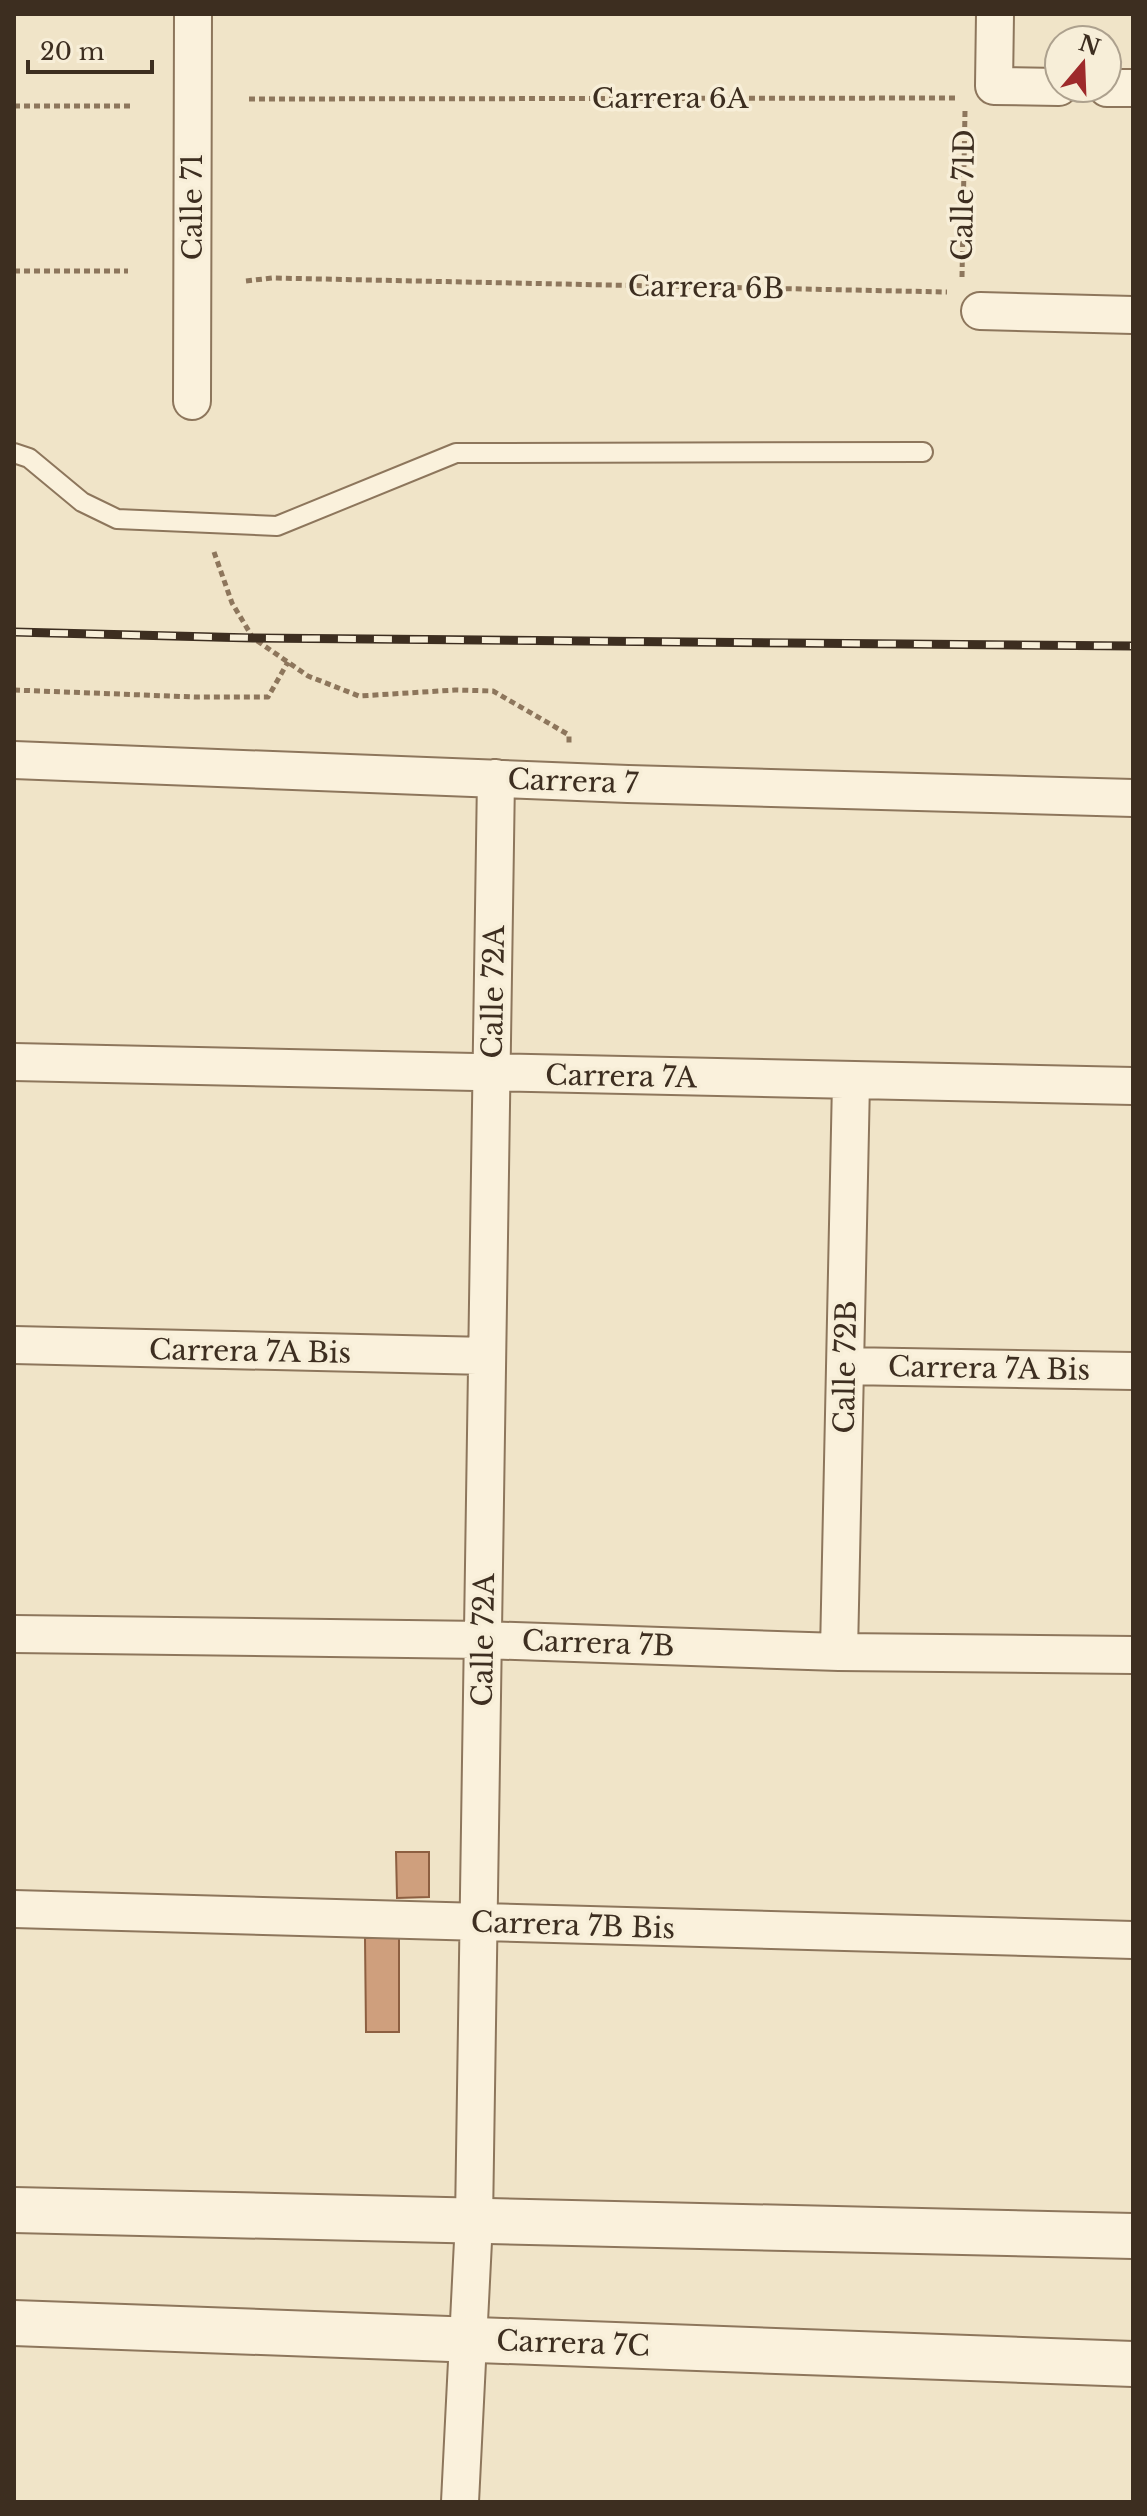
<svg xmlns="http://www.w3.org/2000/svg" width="1147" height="2516" font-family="'Libre Baskerville',serif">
  <rect width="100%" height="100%" fill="#f0e4c8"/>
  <path fill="#cf9f7d" stroke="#8d5f41" stroke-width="2" d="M396,1852H429V1897L397,1898Z
    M365,1938H399V2032H366Z"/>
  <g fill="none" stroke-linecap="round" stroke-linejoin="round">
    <g stroke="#8d765c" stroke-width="22">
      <path id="service" d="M14,453L29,458L82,502L117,519L277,526L456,453L923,452"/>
    </g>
    <g stroke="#8d765c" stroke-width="40">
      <path id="minor" d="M995,14L994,86L1059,87
        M1107,88H1133
        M980,311L1133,315
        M192,401L193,14
        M14,760L628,784L1133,798
        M14,1062L1133,1086
        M14,1345L487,1356
        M845,1366L1133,1371
        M14,1634L483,1640L839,1652L1133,1655
        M839,1652L851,1082
        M14,1909L1133,1940
        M460,2502L474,2221L496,778"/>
    </g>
    <g stroke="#8d765c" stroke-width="48">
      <path id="tertiary" d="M14,2210L1133,2236
        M14,2323L1133,2364"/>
    </g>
    <path stroke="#8d765c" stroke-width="5" stroke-dasharray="6 4" stroke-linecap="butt" d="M249,99L959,98
      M14,106H131
      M14,271H128
      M962,277L965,111
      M246,281L272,278L947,292
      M214,552L232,603L253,638L308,676L359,696L455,690L493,691L569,735V743
      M14,690L195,697H268L288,662"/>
    <use href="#service" stroke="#faf1dc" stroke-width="18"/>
    <use href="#minor" stroke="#faf1dc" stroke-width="36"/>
    <use href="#tertiary" stroke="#faf1dc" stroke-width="44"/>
    <g stroke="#3d2e20" stroke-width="9">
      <path id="rail" d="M14,632L253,638L1133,646"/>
    </g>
    <use href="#rail" stroke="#f7eed8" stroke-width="6" stroke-dasharray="18" stroke-linecap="butt"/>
  </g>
  <g text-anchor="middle" stroke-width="7" stroke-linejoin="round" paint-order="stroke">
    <g font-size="28" fill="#3d2e20" stroke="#f7eed8">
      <text x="670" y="108">Carrera 6A</text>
      <text transform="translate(963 195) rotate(-89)" y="10">Calle 71D</text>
      <text transform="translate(192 207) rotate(-90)" y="10">Calle 71</text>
      <text transform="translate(706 287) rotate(1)" y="10">Carrera 6B</text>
      <text transform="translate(573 781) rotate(2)" y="10">Carrera 7</text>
      <text transform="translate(493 992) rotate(-89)" y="10">Calle 72A</text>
      <text transform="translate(621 1076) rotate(1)" y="10">Carrera 7A</text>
      <text transform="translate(250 1351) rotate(1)" y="10">Carrera 7A Bis</text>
      <text transform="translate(845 1367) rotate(-89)" y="10">Calle 72B</text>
      <text transform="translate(989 1368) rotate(1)" y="10">Carrera 7A Bis</text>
      <text transform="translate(483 1640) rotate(-89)" y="10">Calle 72A</text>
      <text transform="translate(598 1643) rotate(2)" y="10">Carrera 7B</text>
      <text transform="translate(573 1925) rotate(2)" y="10">Carrera 7B Bis</text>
      <text transform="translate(573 2343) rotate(2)" y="10">Carrera 7C</text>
    </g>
  </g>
  <rect width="1147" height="2516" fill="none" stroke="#3d2e20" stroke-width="32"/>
  <g transform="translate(1083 64) rotate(19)"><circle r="38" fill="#f7eed8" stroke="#ada18e" stroke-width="2"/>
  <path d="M0-6L14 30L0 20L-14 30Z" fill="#9e2a2b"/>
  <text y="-12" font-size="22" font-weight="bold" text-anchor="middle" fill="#3d2e20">N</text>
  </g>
  <path d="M28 60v12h124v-12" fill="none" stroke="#3d2e20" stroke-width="4"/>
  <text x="40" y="60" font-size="24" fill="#3d2e20" stroke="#f7eed8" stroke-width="6" paint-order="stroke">20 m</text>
</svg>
